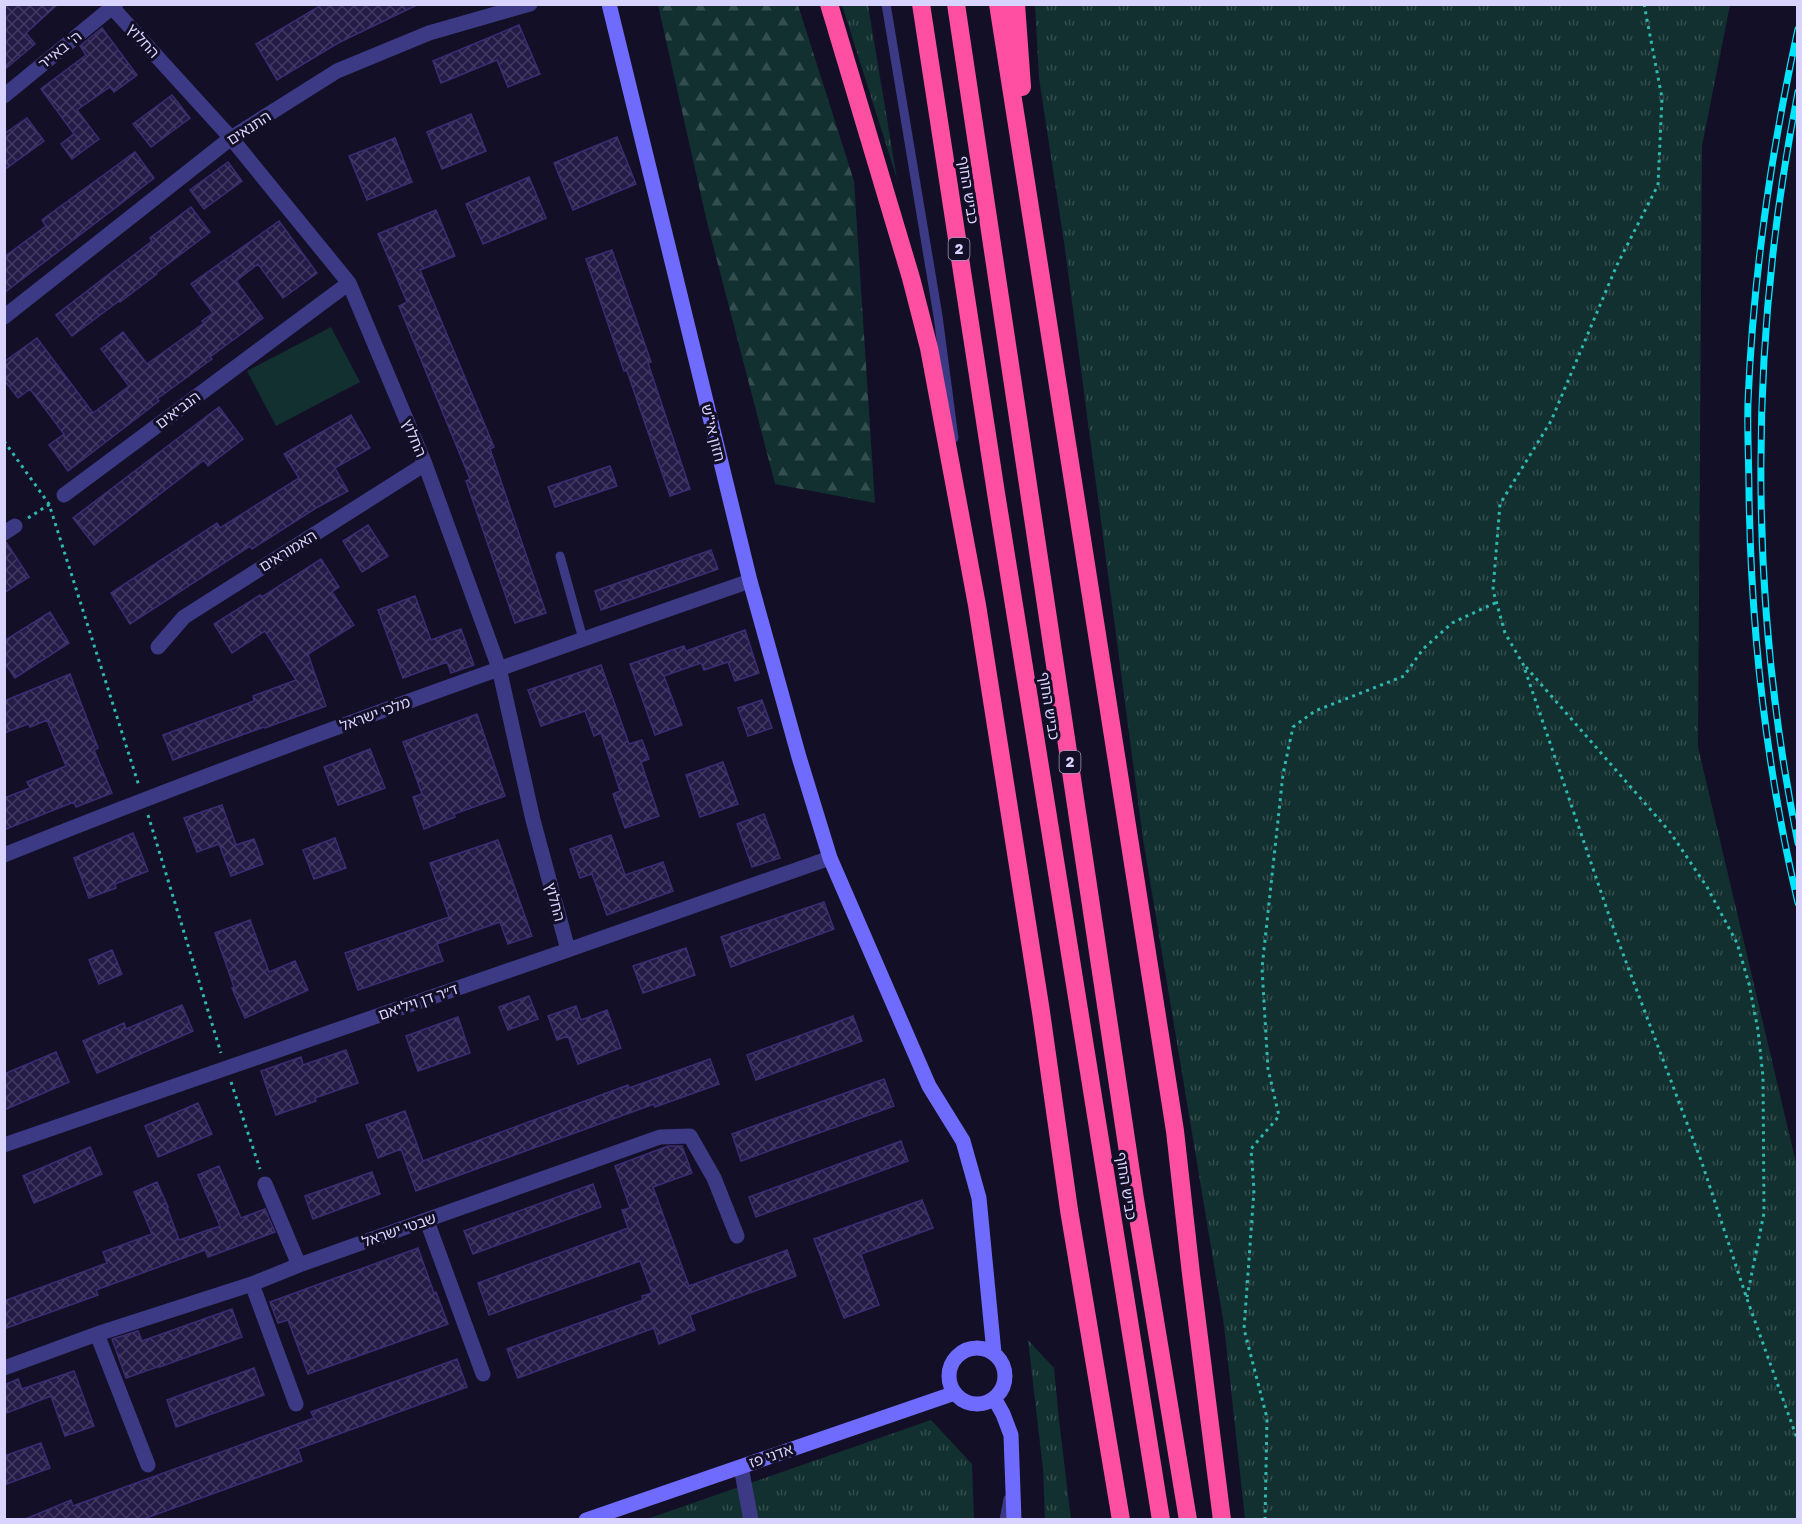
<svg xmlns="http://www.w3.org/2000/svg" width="1802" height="1524" font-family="'Golos Text','Noto Sans Hebrew',sans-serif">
  <defs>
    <pattern id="grass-tufts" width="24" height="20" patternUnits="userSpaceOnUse" patternTransform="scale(1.5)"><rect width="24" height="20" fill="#12302f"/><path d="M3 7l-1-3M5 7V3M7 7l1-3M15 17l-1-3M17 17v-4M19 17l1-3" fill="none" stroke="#344d4e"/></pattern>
    <pattern id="forest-firs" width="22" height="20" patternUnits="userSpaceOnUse" patternTransform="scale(1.5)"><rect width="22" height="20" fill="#12302f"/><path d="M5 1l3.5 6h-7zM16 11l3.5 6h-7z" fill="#344d4e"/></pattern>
    <pattern id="building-cross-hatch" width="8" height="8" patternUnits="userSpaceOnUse" patternTransform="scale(1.5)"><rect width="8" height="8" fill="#241b47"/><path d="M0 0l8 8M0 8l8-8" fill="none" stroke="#433b63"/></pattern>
  </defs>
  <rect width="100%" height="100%" fill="#130f26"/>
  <path fill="url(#grass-tufts)" d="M842,5H868L897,179Z
    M1035,5H1730L1702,146L1698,747L1797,1167V1519H1245L1224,1325L1143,839L1065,249L1039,78Z
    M1028,1340L1054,1368L1059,1420L1071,1519H1045L1043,1469Z
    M931,1420L972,1464L974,1519L644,1520Z"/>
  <path fill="url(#forest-firs)" d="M658,5H798L854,181L875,503L775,484L707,222Z"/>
  <path fill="#12302f" d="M331,327L360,382L276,426L247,371Z"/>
  <path fill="url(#building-cross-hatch)" stroke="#3b2d73" stroke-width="1.5" d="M4,4H58L26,33L35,44L4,70Z
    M323,4H419L338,43L277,80L256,44Z
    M519,25L540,74L508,87L497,60L441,83L433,61Z
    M102,28L137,75L114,92L110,87L77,110L99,139L72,159L61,144L74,134L41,89L86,55L80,46Z
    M172,95L190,118L151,147L133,124Z
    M471,114L486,151L442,169L427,132Z
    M27,118L44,141L4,170V134Z
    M617,137L636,184L573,210L554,163Z
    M395,138L412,182L367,200L349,156Z
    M135,152L154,178L4,293V257L46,226L42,220Z
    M228,162L242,181L204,209L190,190Z
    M529,177L546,218L483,244L466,204Z
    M191,207L210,232L156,273L157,274L120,302L119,301L72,336L56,315L152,241L150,238Z
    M436,210L455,256L420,270L494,447L490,449L546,613L515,623L466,481L470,479L399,306L407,302L378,234Z
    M279,221L317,273L283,298L258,264L236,281L263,318L210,357L212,359L157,399L159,401L68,471L49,445L64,434L30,389L18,398L4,380V362L37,338L93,413L129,386L101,349L123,332L147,364L165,351L204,323L202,321L213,313L191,284Z
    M612,250L651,362L648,363L690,489L670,496L627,371H624L586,259Z
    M219,407L243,439L208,466L204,460L94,545L73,518Z
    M351,415L370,448L335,468L348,491L316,508L252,549L250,546L130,624L111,593L217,523L220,528L299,478L284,454Z
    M610,466L617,486L555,507L548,487Z
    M368,525L388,556L362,572L343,541Z
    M6,542L29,577L4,593V543Z
    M711,550L718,569L601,610L595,591Z
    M321,559L339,587L332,592L354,625L308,654L326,706L265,728L264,727L173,760L163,735L254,701L253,696L296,680L265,631L232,653L214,624L260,595L262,597Z
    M415,596L431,640L461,629L474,665L451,673L447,662L403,678L378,610Z
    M50,612L69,643L15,678L4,662V641Z
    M745,630L759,673L735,681L728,662L704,670L701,663L664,676L682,725L655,735L630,664L684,646L686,651Z
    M601,665L629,744L642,740L649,759L641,762L659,816L625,828L613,794L620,791L601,733L594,736L585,711L541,726L528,690Z
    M70,674L98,748L94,750L112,793L76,807L74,802L4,830V798L30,788L27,782L66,766L47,720L30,727L28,724L4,733V701Z
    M762,700L772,728L748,736L738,708Z
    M477,714L505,796L454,814L455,817L424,829L413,797L422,794L403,742Z
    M370,749L385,788L338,805L324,767Z
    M723,762L738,804L700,817L686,775Z
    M222,805L236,845L254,839L263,864L231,876L219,844L197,852L184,818Z
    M764,814L780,858L752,867L737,824Z
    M133,833L148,871L115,884L116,888L89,898L74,858Z
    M611,835L625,875L663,862L673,891L607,915L592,874L580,878L570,849Z
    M335,838L346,868L314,879L303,850Z
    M498,840L532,936L508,944L500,922L437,944L443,961L358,990L345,953L449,917L430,863Z
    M824,902L834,929L731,967L721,937Z
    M250,920L269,972L295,961L308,990L245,1018L232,988L234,987L215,933Z
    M686,948L695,975L643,993L633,966Z
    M112,950L122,974L99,984L89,960Z
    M529,996L538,1019L508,1030L499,1007Z
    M182,1005L193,1031L97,1073L83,1041L124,1023L126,1029Z
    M576,1006L581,1020L607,1010L621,1048L578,1064L568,1036L557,1040L548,1016Z
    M853,1016L862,1041L756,1080L747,1055Z
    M458,1017L470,1053L418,1071L406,1036Z
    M346,1050L358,1083L315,1098L316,1101L276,1115L261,1071L301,1057L303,1065Z
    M56,1052L69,1082L4,1110V1074Z
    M710,1059L719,1084L655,1107L654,1104L416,1191L401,1149L378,1158L366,1125L405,1111L423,1161L628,1085L629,1088Z
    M884,1079L894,1106L741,1161L732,1134Z
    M198,1103L212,1134L158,1157L145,1126Z
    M901,1141L908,1161L756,1217L749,1197Z
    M668,1146H682L692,1173L653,1187L689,1286L787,1250L796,1276L690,1315L695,1330L659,1344L654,1328L518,1378L507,1349L643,1300L642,1296L652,1293L640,1261L489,1315L478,1283L628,1228L622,1210L630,1208L615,1166Z
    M90,1147L102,1174L34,1203L23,1176Z
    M219,1166L241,1218L265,1209L275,1232L208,1257L205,1250L96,1290L98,1295L4,1329V1301L107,1263L103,1252L152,1234L134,1192L157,1182L168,1207H167L179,1240L220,1226L198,1175Z
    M372,1172L380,1194L313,1219L305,1196Z
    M593,1184L601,1207L473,1254L464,1231Z
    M922,1200L933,1228L861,1254L879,1305L844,1318L814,1239Z
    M418,1248L434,1293L436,1292L448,1324L308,1374L288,1320L278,1323L270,1302Z
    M232,1309L242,1337L160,1367V1366L126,1378L112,1339L138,1331L142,1341Z
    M457,1359L467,1387L298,1449L302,1461L141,1520H23L71,1500L73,1506L314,1418L311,1412Z
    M254,1368L264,1395L176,1427L167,1400Z
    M74,1371L94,1426L65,1436L51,1396L4,1414V1385L18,1379L22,1389Z
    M41,1443L50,1468L4,1485V1456Z"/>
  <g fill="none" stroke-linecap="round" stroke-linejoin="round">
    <path stroke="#2fb8b0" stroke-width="3" stroke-dasharray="3 4.5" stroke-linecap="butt" d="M1644,4L1662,98L1658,185L1617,265L1551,421L1500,504L1493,590L1505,633L1523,664L1614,930L1702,1163L1747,1299L1798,1441
      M4,441L49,504L139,786
      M28,518L50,504
      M1526,667L1670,832L1707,887L1737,943L1749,984L1758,1030L1763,1077L1764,1213L1747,1297
      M148,815L221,1053
      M231,1082L260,1169
      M1265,1520L1267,1418L1244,1329L1254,1190L1251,1149L1279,1116L1268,1069L1262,968L1283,774L1293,727L1315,711L1404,676L1423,649L1452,623L1497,602"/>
    <path stroke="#3d3a85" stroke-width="9" d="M886,4L938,316L954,438
      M560,556L583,639
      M1004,1520L1008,1499"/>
    <path stroke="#3d3a85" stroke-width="15" d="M109,4L231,138L349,283L425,464L499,668L533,820L568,950
      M4,96L116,4
      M4,317L231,138L337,71L429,33L530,4
      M64,495L349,283
      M4,533L15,526
      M158,647L184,617L425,464
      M4,855C250,756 499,668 750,581
      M4,1145L568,950L830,858
      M265,1184L299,1265
      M427,1221L483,1374
      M252,1284L296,1404
      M97,1334L148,1465
      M4,1368L97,1334L252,1284L299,1265L660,1137L690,1136L714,1178L737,1236
      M741,1467L751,1520"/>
    <path stroke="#6f6bff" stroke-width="15" d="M609,4L750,581L799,757L830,858L929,1086L963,1141L979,1198L994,1353
      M949 1376a28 28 0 1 1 56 0a28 28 0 1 1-56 0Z
      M994,1398L1003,1414L1011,1435L1014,1520
      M586,1520L955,1393"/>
    <path stroke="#ff4fa3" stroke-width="18" d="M829,4L911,278L929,348L977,605L1041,1012L1069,1210L1121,1520
      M921,4L996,493L1161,1520
      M956,4L1135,1199L1188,1520
      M998,4L1175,1131L1191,1274L1222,1520
      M1016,4L1022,87"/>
    <g stroke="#00e5ff" stroke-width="7">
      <path id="rail" d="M1798,29C1771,152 1753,277 1748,402C1747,432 1749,463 1749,493C1751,631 1766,768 1798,903
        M1798,92C1749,339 1748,597 1798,843"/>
    </g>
    <use href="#rail" stroke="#130f26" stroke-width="4.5" stroke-dasharray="14" stroke-linecap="butt"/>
  </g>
  <g text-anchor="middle" stroke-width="6" stroke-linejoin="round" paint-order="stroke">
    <g fill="#130f26" stroke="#9e99be" stroke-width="1.5">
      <rect x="948.5" y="238" width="21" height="22" rx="4.5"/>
      <rect x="1059.5" y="751" width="21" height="22" rx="4.5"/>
    </g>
    <g font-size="14" font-weight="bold" fill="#d9d4ff">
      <text x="959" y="254">2</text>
      <text x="1070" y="767">2</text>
    </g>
    <g font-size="15" fill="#d9d4ff" stroke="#130f26">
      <text transform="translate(143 41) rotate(48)" y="5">החלוץ</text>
      <text transform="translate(60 50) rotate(-39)" y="5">ה' באייר</text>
      <text transform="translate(249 128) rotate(-33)" y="5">התנאים</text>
      <text transform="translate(968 190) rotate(81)" y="5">כביש החוף</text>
      <text transform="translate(178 410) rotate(-37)" y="5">הנביאים</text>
      <text transform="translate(713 433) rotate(76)" y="5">חזון אי"ש</text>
      <text transform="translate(414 438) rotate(67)" y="5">החלוץ</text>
      <text transform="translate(288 551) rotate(-32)" y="5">האמוראים</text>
      <text transform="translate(1049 706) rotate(81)" y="5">כביש החוף</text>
      <text transform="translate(375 714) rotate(-20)" y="5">מלכי ישראל</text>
      <text transform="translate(555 902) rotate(75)" y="5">החלוץ</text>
      <text transform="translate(418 1002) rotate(-19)" y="5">ד״ר דן ויליאם</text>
      <text transform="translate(1126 1186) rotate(81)" y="5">כביש החוף</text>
      <text transform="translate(399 1230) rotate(-19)" y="5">שבטי ישראל</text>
      <text transform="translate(771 1456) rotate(-19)" y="5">אדני פז</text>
    </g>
  </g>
  <rect width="1802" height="1524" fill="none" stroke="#d9d4ff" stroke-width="12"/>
</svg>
